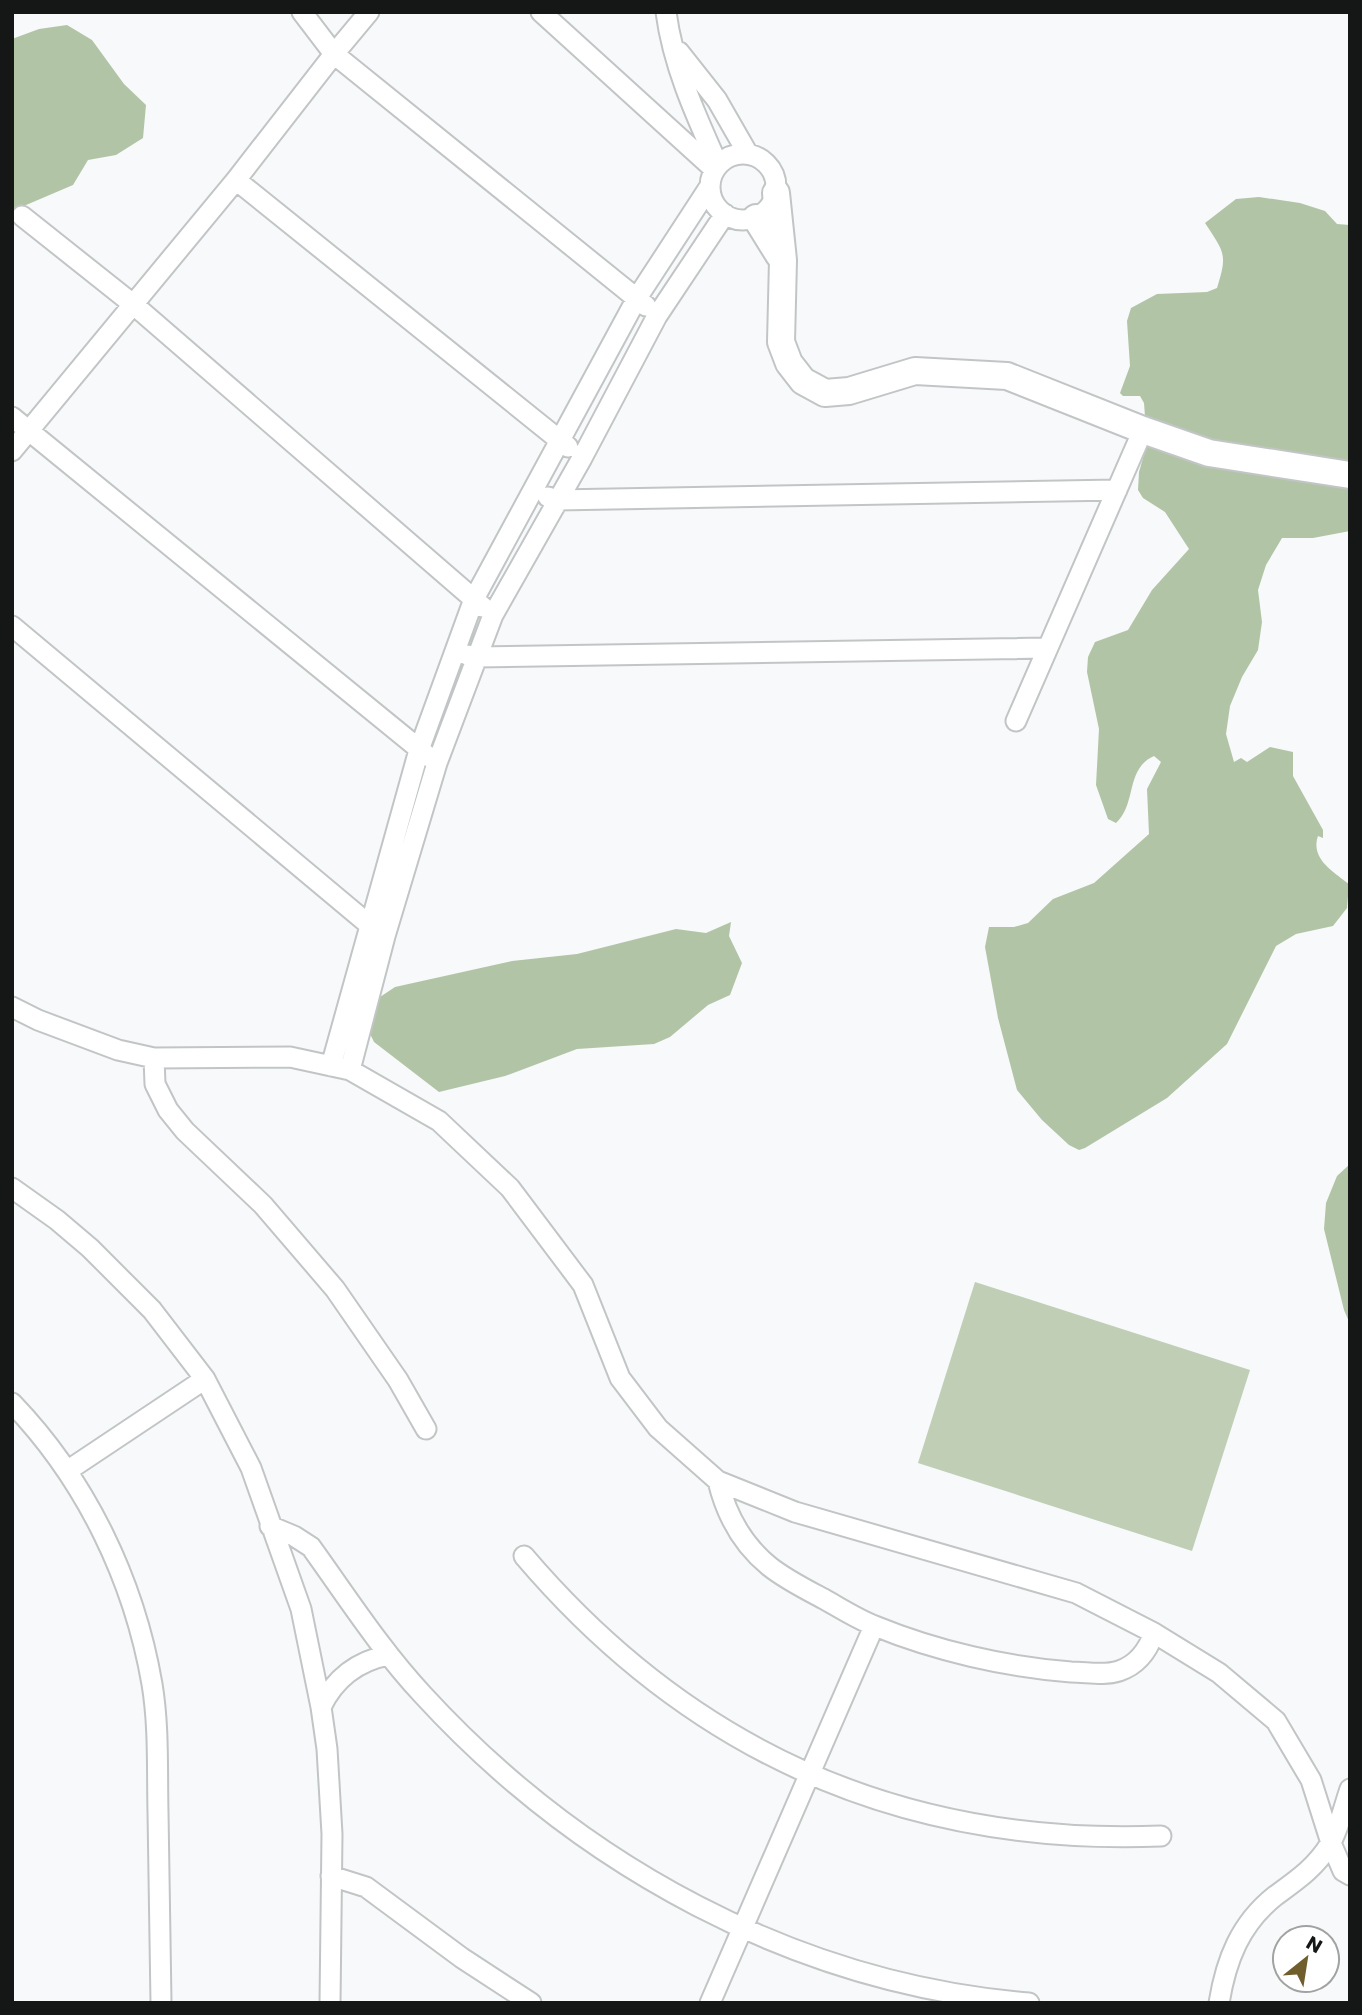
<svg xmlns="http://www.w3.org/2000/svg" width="1362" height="2015" font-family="Poppins,sans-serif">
  <rect width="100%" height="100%" fill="#f7f9fb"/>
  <path fill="#bfceb4" d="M975,1282L1250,1370L1192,1551L918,1463Z"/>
  <path fill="#b2c4a6" d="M67,25L92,40L124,84L146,105L143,138L116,155L88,160L73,185L12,211V39L39,29Z
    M1259,197L1300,203L1325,211L1337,224L1350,225V531L1313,538H1282L1266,565L1258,590L1262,622L1258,650L1242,677L1230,706L1226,734L1234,762L1241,758L1247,762L1270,747L1293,752V776L1323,830V838L1318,836C1310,859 1334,872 1349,884L1347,908L1333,926L1296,934L1276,946L1227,1044L1167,1098L1085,1148L1079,1150L1069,1145L1042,1120L1017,1090L998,1018L985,947L989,927H1014L1028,923L1053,899L1094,883L1149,834L1147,789L1161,762L1154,756C1125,769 1137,804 1116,823L1108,819L1096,785L1099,729L1087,672L1088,657L1095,642L1128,630L1152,590L1189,549L1165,512L1143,498L1138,490L1139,472L1147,444L1144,403L1140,396H1123L1120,393L1130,366L1127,321L1131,308L1157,294L1207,292L1217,288C1228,254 1224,252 1205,223L1236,199Z
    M731,922L729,936L742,963L730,995L708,1005L670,1037L654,1044L577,1049L505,1076L439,1092L374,1042L359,1011L395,987L512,961L577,954L676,929L706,933Z
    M1350,1164V1324L1344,1310L1324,1229L1326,1203L1337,1176Z"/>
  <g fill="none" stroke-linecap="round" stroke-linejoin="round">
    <g stroke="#c2c5c6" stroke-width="23">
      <path id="street" d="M302,12L334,54L646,306
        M541,12L715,170
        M666,12C673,66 696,116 718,165
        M679,52L717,100L748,154
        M710 187a33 33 0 1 1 66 0a33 33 0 1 1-66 0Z
        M236,180L568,447
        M22,216L134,305L483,607
        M12,417L429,757
        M12,451L236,180L334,54L369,12
        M548,497L557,500L1117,490
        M12,626L379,933
        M467,655L476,657L1046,648
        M1016,721L1143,430
        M12,1007L38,1020L118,1050L154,1058L290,1057L350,1070L439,1121L510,1188L583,1285L620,1378L658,1428L718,1481L795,1512L1076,1593L1154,1633L1219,1673L1276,1721L1311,1780L1331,1843L1343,1871L1350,1875
        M154,1058L155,1084L168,1110L185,1131L263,1205L335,1289L398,1380L426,1429
        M331,1066L419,750L474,599L637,298L710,186
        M350,1070L385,936L437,763L493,615L582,458L657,316L725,214
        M12,1188L57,1220L90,1248L152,1310L205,1379L251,1468L301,1609L321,1707L327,1749L332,1834L330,2003
        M12,1403C86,1480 134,1580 152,1684C159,1726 157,1769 158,1812C159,1875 160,1939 161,2003
        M67,1471L205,1379
        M718,1481C726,1514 742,1544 769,1566C785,1579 805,1589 824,1599C840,1608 857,1619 875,1626C936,1651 1006,1667 1071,1672C1087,1672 1104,1676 1119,1671C1137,1665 1148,1650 1154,1633
        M270,1526L294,1536L311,1547C347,1597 381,1650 423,1695C580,1866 796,1984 1029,2003
        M524,1556C691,1752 903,1846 1161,1836
        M321,1707C335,1678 357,1661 389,1655
        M331,1876L366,1887L462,1958L531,2003
        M710,2003L874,1626
        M1219,2003C1226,1960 1240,1924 1275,1896C1297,1880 1315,1868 1330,1844C1339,1829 1344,1806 1350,1789"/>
    </g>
    <g stroke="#c2c5c6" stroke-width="30">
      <path id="secondary" d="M776,193L783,260L781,342L789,363L803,381L825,393L849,391L915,371L1007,376L1143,430L1209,453L1350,475
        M756,218L779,255"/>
    </g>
    <use href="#street" stroke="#fff" stroke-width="19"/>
    <use href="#secondary" stroke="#fff" stroke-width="26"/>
  </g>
  <rect width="1362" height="2015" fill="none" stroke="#151616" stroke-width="28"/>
  <g transform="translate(1306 1959) rotate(30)"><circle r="33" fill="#ffffff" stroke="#a1a2a2" stroke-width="2"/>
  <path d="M0-5L12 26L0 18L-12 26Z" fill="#705f2d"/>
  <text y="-10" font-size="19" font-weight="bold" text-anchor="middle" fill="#151616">N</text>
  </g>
</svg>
